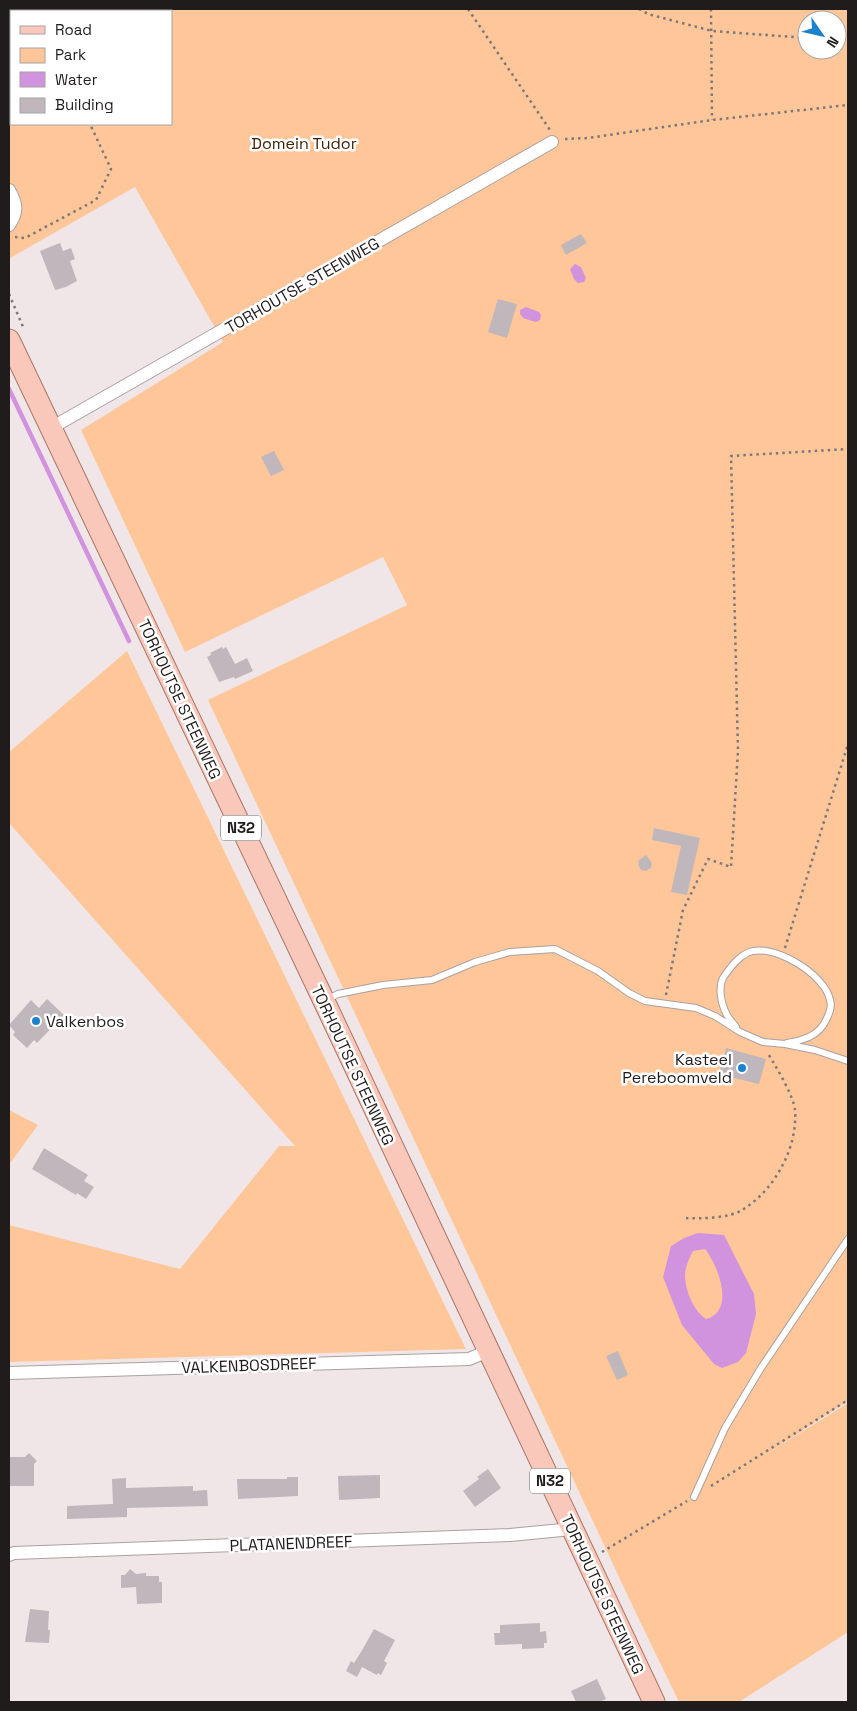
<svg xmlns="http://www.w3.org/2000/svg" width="857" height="1711" font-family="'Space Grotesk',sans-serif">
  <rect width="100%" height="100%" fill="#f0e6e7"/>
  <path fill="#fec699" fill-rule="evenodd" d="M9,9H848V1401L763,1456L848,1403V1632L739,1702H679L634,1609L208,700L407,605L383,557L185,652L81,430L223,342L135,187L10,258L9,255ZM11,11H171V124H11ZM807,20H837V50H807Z
    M127,651L466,1349L9,1362V1225L180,1269L279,1146H295L9,823V752Z
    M9,1110L38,1125L9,1165Z"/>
  <path fill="#d193dd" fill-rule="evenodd" d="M575,264L581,267L586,278L584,282L578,283L574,279L570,269Z
    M526,307L539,312L541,315L540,320L536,322L523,318L520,314V310Z
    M698,1233L724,1235L754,1294L756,1314L746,1353L738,1362L722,1368L714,1364L682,1325L663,1277L671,1246L684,1238ZM705,1249C718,1265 736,1311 706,1319C693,1310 685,1290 685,1274C686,1265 689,1258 693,1251Z"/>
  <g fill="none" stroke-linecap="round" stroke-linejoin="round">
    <path stroke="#d193dd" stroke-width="4.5" d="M9,389L129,641"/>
  </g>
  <path fill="#c0b7bc" d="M581,234L587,243L566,255L561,245Z
    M60,243L63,251L71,248L75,259L70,261L77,281L66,287L55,290L40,251Z
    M498,299L517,304L507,338L488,332Z
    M274,451L284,470L271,476L261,457Z
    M222,647L223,649L226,647L235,664L247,658L253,671L235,679L234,677L219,682L207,657L211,655L210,653Z
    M654,828L700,838L687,895L671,892L681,846L652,840Z
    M646,855L652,863L651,868L646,871L641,870L638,865L639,860Z
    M47,999L64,1015L37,1043L34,1040L27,1048L13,1035L15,1032L9,1025L31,1000L39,1008Z
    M726,1048L766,1059L759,1084L734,1078L733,1080L718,1077Z
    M44,1148L88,1175L84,1181L94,1187L86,1199L77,1193L76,1195L32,1169Z
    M618,1351L628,1375L617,1380L606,1356Z
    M29,1453L37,1461L34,1464V1486H9V1457H25Z
    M488,1469L501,1488L475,1507L463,1491L479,1479L477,1477Z
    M380,1475V1498L339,1500L338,1476Z
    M287,1477H298V1496L238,1499L237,1479H287Z
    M126,1478V1488L193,1486V1491L207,1490L208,1506L127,1508V1517L67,1519V1506L113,1504L112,1479Z
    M130,1569L136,1574L146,1573V1576H159V1582H162V1603L137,1604L136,1587L121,1588V1575H125Z
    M30,1609L49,1611L48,1630H50L49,1643L25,1642Z
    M540,1623V1632L546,1631L547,1643H544V1648L522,1649V1644L495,1645L494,1633H500V1625Z
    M374,1629L395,1640L384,1661L387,1663L381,1675L378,1673L377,1675L362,1667L357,1677L346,1671L351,1661L354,1663L361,1652Z
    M597,1679L606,1699L599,1702H576L571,1691Z"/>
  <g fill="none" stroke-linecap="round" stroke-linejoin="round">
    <g stroke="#aaa0a1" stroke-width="8">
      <path id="service" d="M328,999L338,994L383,985L432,980L475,962L510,952L555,949L598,971L629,993L645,1001L696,1008L715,1016L740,1032L763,1042L785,1044L815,1050L848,1061
        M736,1027C733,1023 729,1019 727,1015C721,1004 717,985 725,975C731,967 737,958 747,953C771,941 825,974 830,1000C832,1006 830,1012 827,1018C824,1026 817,1033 809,1037C802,1040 794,1042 787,1043
        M694,1497L725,1428L761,1368L848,1239"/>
    </g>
    <g stroke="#aaa0a1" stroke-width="14">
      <path id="minor" d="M9,190C17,204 18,212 9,225
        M51,428L552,142
        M9,1373L469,1359L488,1351
        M9,1555L14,1553L510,1535L572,1529"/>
    </g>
    <g stroke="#aa7465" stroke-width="23">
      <path id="primary" d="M9,340L324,1001L654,1702"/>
    </g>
    <path stroke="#7e7777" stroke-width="2.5" stroke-dasharray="2.5 4" stroke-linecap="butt" d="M468,9L550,130
      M639,9L648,14L712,31L807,38
      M711,9L712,120
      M37,11L39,9
      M158,11L160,9
      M837,39H848
      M9,48L11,45
      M565,139L588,138L712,120L848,105
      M15,237L25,238L96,200L111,169L90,124
      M9,294L24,329
      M785,948L848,744
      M666,995L683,910L708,859L731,867L738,751L731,456L848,449
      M686,1218C701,1219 730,1218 742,1210C774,1191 798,1148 795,1110C794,1096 775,1065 767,1052
      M711,1486L848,1400
      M602,1552L687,1501"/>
    <use href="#service" stroke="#fff" stroke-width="6"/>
    <use href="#minor" stroke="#fff" stroke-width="12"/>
    <use href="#primary" stroke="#f9c8ba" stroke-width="21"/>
  </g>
  <g fill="#1c82cd" stroke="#fff" stroke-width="2">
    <circle cx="36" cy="1021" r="5"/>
    <circle cx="742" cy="1068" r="5"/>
  </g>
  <g text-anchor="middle" stroke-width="5" stroke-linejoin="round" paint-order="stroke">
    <g fill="#fff" stroke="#636060" stroke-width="1">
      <rect x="221" y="815.5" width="40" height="25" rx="4"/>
      <rect x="530" y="1468.5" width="40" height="25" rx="4"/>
    </g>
    <g font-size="15" font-weight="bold" fill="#201c1c">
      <text x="241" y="833">N32</text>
      <text x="550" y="1486">N32</text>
    </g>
    <g font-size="16" fill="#3f2104" stroke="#fff">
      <text x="304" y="149">Domein Tudor</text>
    </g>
    <g font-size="16" fill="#201c1c" stroke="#fff">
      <text transform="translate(302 285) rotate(-30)" y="6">TORHOUTSE STEENWEG</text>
      <text transform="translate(180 699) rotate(65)" y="6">TORHOUTSE STEENWEG</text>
      <text transform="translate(353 1065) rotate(65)" y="6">TORHOUTSE STEENWEG</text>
      <text transform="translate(249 1365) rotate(-2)" y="6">VALKENBOSDREEF</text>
      <text transform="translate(291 1543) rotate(-2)" y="6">PLATANENDREEF</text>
      <text transform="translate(603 1594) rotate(65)" y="6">TORHOUTSE STEENWEG</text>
    </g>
    <g font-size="16" fill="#201c1c" stroke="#fff" text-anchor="start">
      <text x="46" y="1027">Valkenbos</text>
      <text x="732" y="1065" text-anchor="end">Kasteel<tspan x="732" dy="18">Pereboomveld</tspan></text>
    </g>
  </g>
  <rect width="857" height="1711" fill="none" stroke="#201c1c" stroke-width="20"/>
  <rect x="10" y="10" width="162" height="115" fill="#ffffff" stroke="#a6a4a4"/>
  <rect x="20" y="26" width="25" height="8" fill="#f9c8ba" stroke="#a6a4a4"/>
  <text x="55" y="35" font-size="15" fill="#201c1c">Road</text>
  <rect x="20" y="48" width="25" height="15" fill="#fec699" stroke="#a6a4a4"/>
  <text x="55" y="60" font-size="15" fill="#201c1c">Park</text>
  <rect x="20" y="72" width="25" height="15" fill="#d193dd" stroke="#a6a4a4"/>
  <text x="55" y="85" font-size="15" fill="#201c1c">Water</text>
  <rect x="20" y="98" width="25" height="15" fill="#c0b7bc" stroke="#a6a4a4"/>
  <text x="55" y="110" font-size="15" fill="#201c1c">Building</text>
  <g transform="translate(822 35) rotate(124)"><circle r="24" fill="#ffffff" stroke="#a6a4a4"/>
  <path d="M0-4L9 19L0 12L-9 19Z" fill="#1c82cd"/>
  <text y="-8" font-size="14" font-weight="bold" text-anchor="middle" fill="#201c1c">N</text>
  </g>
</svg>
